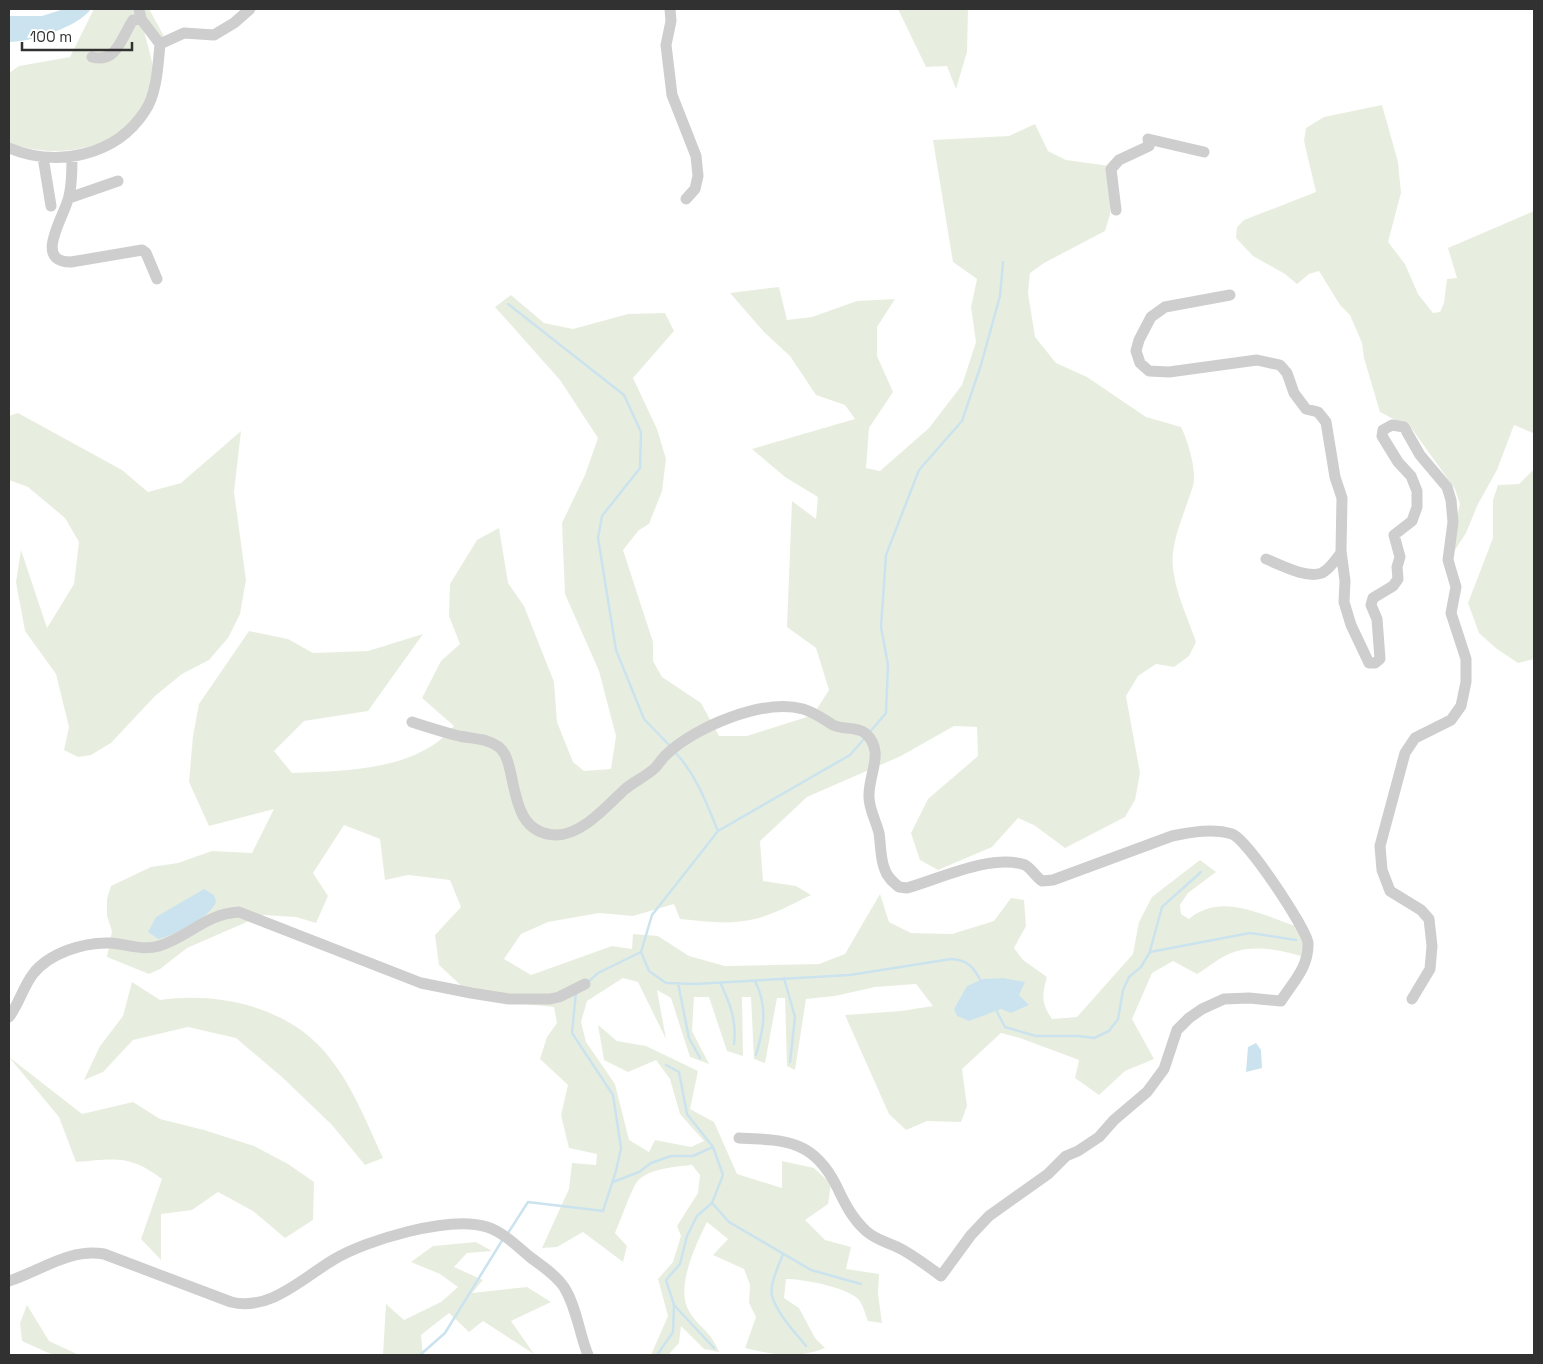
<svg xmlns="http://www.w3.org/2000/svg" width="1543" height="1364" font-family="'Space Grotesk',sans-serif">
  <rect width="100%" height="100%" fill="#fff"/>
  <path fill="#e8eedf" d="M94,9H149L165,38L144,31C147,44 152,57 153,69C153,78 148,91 145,99C123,152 57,160 9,143V73L19,66L70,57Z
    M898,9H968L967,52L956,89L947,66L926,67Z
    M1382,105L1398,162L1401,193L1388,242L1405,264L1418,294L1433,313L1440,312L1444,303L1447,279L1457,278L1448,248L1534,211V435L1533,433L1514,425L1497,470L1478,504L1466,533L1455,550V525L1460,504L1455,489L1412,429L1380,412L1364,358L1362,343L1350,315L1340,305L1319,271L1309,274L1297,284L1285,274L1253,256L1236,238L1237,227L1244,220L1316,192L1304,141L1306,128L1324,117Z
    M1035,124L1048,151L1066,160L1110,166V215L1105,231L1044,263L1030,273L1028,293L1035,337L1056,363L1087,377L1146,417L1181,427C1188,441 1197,470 1193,486C1186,509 1176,529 1173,553C1170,582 1187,615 1196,642L1189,656L1174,667L1156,664L1138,676L1126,696L1140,773L1135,800L1125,817L1065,848L1034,825L1018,818L992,847L938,870L920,860L911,833L928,799L978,756L977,727L954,726L901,756L807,797L760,841L763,881L796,886L811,895C792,904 772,916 750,920C728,925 702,921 680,919L674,904L633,916L599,913L548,922L521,934L504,959L531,975L612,946L632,949L633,934L658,936L689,956L725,966L819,964L845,954L880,894L889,922L911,933L952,934L994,921L1011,898L1024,900L1026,926L1014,948L1023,960L1047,977C1042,995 1041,1003 1052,1019L1077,1017L1133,954L1139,922L1152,897L1200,860L1216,872L1188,893L1180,905L1181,914L1189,919C1222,891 1263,916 1299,927L1307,958C1284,951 1257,944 1234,952C1221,956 1209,967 1197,974L1173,961L1152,973L1132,1019L1154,1059L1125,1071L1099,1095L1075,1078L1079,1060L1020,1038L1001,1033L962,1069L967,1106L961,1122L927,1121L906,1130L889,1114L845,1015L901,1011L933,1006L916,984L875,987L835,996L806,999L795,1070L787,1066L785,998H777L765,1063L754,1059L751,997H742L743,1056L727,1051L709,997H694L692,1031L709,1064L690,1057L671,998L657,990L666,1039L638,982L623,978L587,1001L581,1022L586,1042L615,1084L629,1140L649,1152L655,1140L691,1147L704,1141L680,1114L670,1079L656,1060L628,1072L604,1060L598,1025L617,1041L646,1046L698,1071L690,1109L714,1122L737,1174L782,1188V1161L814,1168L831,1184L828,1204L805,1220L825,1240L851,1247L846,1269L879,1274L878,1294L882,1323L868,1321C865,1314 863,1304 858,1299C846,1287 803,1279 786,1279L784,1298L799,1308L815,1338L825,1348C798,1359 773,1355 745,1348L756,1317L749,1303L750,1285L744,1269L713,1255L728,1239L707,1222C696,1244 675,1288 689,1311C699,1328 711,1331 719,1352L704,1349L681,1326L679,1343L668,1355H651L668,1316L658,1279L673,1262L681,1236L677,1226L698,1193L700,1175L692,1165C676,1167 648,1168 637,1182C631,1190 620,1222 615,1233L627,1246L623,1262L583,1232L557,1247L542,1248L569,1189L572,1163L596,1165L597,1154L569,1148L561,1115L568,1085L540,1059L547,1037L557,1023L554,1007L515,1003L468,992L439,965L435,935L461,907L450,880L408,875L385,880L380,839L344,825L313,873L328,896L316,923L296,917L263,915L187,948L160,969L149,974L107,957L112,931L107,916V899L111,886L151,867L178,863L212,851L252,853L274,809L209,826L189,782L193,736L199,704L249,631L288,639L313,653L368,651L423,634L368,711L304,721L274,751L292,773C344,771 418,771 454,726L422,698L441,661L460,644L449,616L450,584L477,540L499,528L508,583L524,606L554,682L557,722L573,762L584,771L611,769L616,736L599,671L565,594L562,523L585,475L598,438L560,380L495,307L511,295L544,323L573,329L628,314L665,313L674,331L633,378L657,429L666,459L662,491L649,524L639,530L623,550L653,642V661L662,677L701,703L719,736H747L813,715L829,690L816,648L787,627L792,501L816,519L818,497L785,477L752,449L855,419L845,405L816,395L790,356L764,332L730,293L779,287L787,320L812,317L857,301L895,299L877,327V356L893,392L869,428L866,468L880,471L929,428L962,385L976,342L971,307L977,279L953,262L933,140L1009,136Z
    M18,413L122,470L148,492L181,483L241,431L234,492L246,580L240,614L228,638L209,660L182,674L155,696L111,743L91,755L78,757L64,750L69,727L56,674L25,631L16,582L21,550L47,628L74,584L79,542L65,518L28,487L9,480V416Z
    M1534,469V659L1518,663L1497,649L1479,633L1468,603L1493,538V500L1498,485L1519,484Z
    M132,982L160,1000C217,992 285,1006 324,1051C351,1082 366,1121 383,1158L365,1165L332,1125L283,1078L236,1038L188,1027L133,1040L103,1072L84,1080L100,1046L123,1016Z
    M9,1057L82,1114L133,1102L160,1119L204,1130L254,1146L288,1164L314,1182L313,1220L285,1238L253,1211L218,1192L192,1210L161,1214V1260L141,1239L162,1179C129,1154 115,1159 76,1162L59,1117Z
    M476,1242L492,1251L467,1253L454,1267L483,1280L472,1293L527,1287L551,1302L511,1321L534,1354L483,1321L469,1332L449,1313L421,1335L423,1355H383L386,1304L404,1320L441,1302L458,1287L440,1274L411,1262L433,1246Z
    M27,1305L49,1341L79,1355H53L22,1341L20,1323Z"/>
  <path fill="#cbe3ee" d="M64,9H91C78,27 31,42 9,42V16H42Z
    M204,889L214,895L216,902C210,918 174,936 158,939L148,932L156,917Z
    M1003,978L1025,982L1019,995L1029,1005L1011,1013L1001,1009L969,1021L957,1016L954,1009L967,986L983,979Z
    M1256,1043L1261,1050L1262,1068L1246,1072L1248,1047Z"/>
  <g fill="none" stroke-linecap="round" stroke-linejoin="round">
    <path stroke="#cbe3ee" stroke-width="2.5" d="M508,304L624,395L641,432L640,468L602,516L598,538L616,650L644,719L671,747
      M869,733L886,713L888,665L881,627L886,555L919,470L962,421L981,365L1000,296L1003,262
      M674,751C696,774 706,802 718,831
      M1150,951L1162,907L1201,872
      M641,952L652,915L718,831L850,755L864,739
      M784,978L795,1017L790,1062
      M755,981C768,1007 764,1028 756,1055
      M588,982L598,973L641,952L649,971L666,983L695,984L850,975L951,959C969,960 974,968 982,983
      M678,983L689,1038L700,1058
      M721,984C730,1004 737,1021 734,1044
      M996,1010L1005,1027L1036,1036H1078L1094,1038L1109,1031L1118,1019L1123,990L1129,977L1141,967L1150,952L1250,933L1296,940
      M666,1065L679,1072L687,1114L713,1147
      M613,1182L639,1172L651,1163L671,1156H693L713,1147L723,1175L712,1203L697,1216L687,1236L680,1264L666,1280L674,1305L673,1332L657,1355
      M712,1203L729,1222L811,1270L861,1284
      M508,1233L528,1202L603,1211L616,1171L621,1148L613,1095L572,1033L576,992
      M783,1254C779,1265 769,1285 772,1296C778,1315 794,1331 806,1346
      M674,1305L714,1348
      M420,1355L445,1333L503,1239"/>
    <path stroke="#cecece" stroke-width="11" d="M670,9L671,21L666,45L672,95L696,156L698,176L695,189L686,199
      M160,44L184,33L214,35L234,23L250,9
      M92,57C117,64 122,36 133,20L141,19
      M9,148C57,168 116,156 145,111C157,93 158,65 160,44L141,19L139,9
      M43,157L51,206
      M72,157C72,170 72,184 69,196C65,216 32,262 71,262L142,250L146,253L157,279
      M69,198L118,181
      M1116,210L1111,169L1119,160L1149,146L1148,139L1204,152
      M1230,295L1165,307L1151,317L1139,340L1136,351L1140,363L1149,371L1169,372L1257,360L1280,365L1287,373L1294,393L1306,409L1318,412L1326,422L1335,477L1342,498L1341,551L1345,581L1344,602L1351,625L1369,663H1375L1380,659L1377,619L1371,605L1373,598L1393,586L1398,579L1397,567L1400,557L1394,535L1412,521L1417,507V491L1411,476L1398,462L1382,436L1383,430L1392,425L1404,427L1420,455L1447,487L1451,500L1453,522L1448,560L1456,587L1451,613L1466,659V682L1461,706L1451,720L1415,738L1405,753L1380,846L1382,870L1390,891L1421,910L1429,919L1432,946L1430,969L1412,999
      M1266,559C1281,565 1307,579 1322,573C1330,569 1336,559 1341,553
      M412,722C428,727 443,732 459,736C473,739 487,738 499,747C520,764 504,833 556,835C582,835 607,806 624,790C633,782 645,777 655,768C659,764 662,758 667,754C695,727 764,698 803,709C814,712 823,719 833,725C842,730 856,726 865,733C886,751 868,774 869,797C869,809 876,821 879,833C881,845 880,859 885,870C887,877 893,882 899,887L907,888C939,879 992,853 1025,865C1031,868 1036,877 1042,881L1053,880L1172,836C1191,832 1214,828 1232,834C1247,839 1306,928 1308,943C1309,967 1293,982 1281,1001L1249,998L1224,999L1202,1009L1189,1018L1177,1030L1164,1069L1147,1092L1114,1120L1099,1137L1078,1151L1066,1156L1048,1174L989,1216L971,1235L941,1276C929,1267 917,1258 903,1250C891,1243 877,1241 866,1231C852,1218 845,1204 837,1187C814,1140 786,1140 739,1138
      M9,1017C19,1004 23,987 33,974C49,953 84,942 110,943C127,944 142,951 159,946C189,937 205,914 239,912L421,983L471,993L509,999H550L559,997L585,984
      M9,1281C40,1271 70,1248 104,1254L231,1302C269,1312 303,1278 333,1260C366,1240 450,1215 487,1227C503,1232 517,1246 530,1257C542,1266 556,1275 564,1287C577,1308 579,1333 588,1355"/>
  </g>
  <rect width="1543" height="1364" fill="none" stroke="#313131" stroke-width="20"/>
  <path d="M22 42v8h110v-8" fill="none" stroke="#313131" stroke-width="2.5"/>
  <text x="30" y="42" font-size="15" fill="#313131" stroke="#ffffff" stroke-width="4" paint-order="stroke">100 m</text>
</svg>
